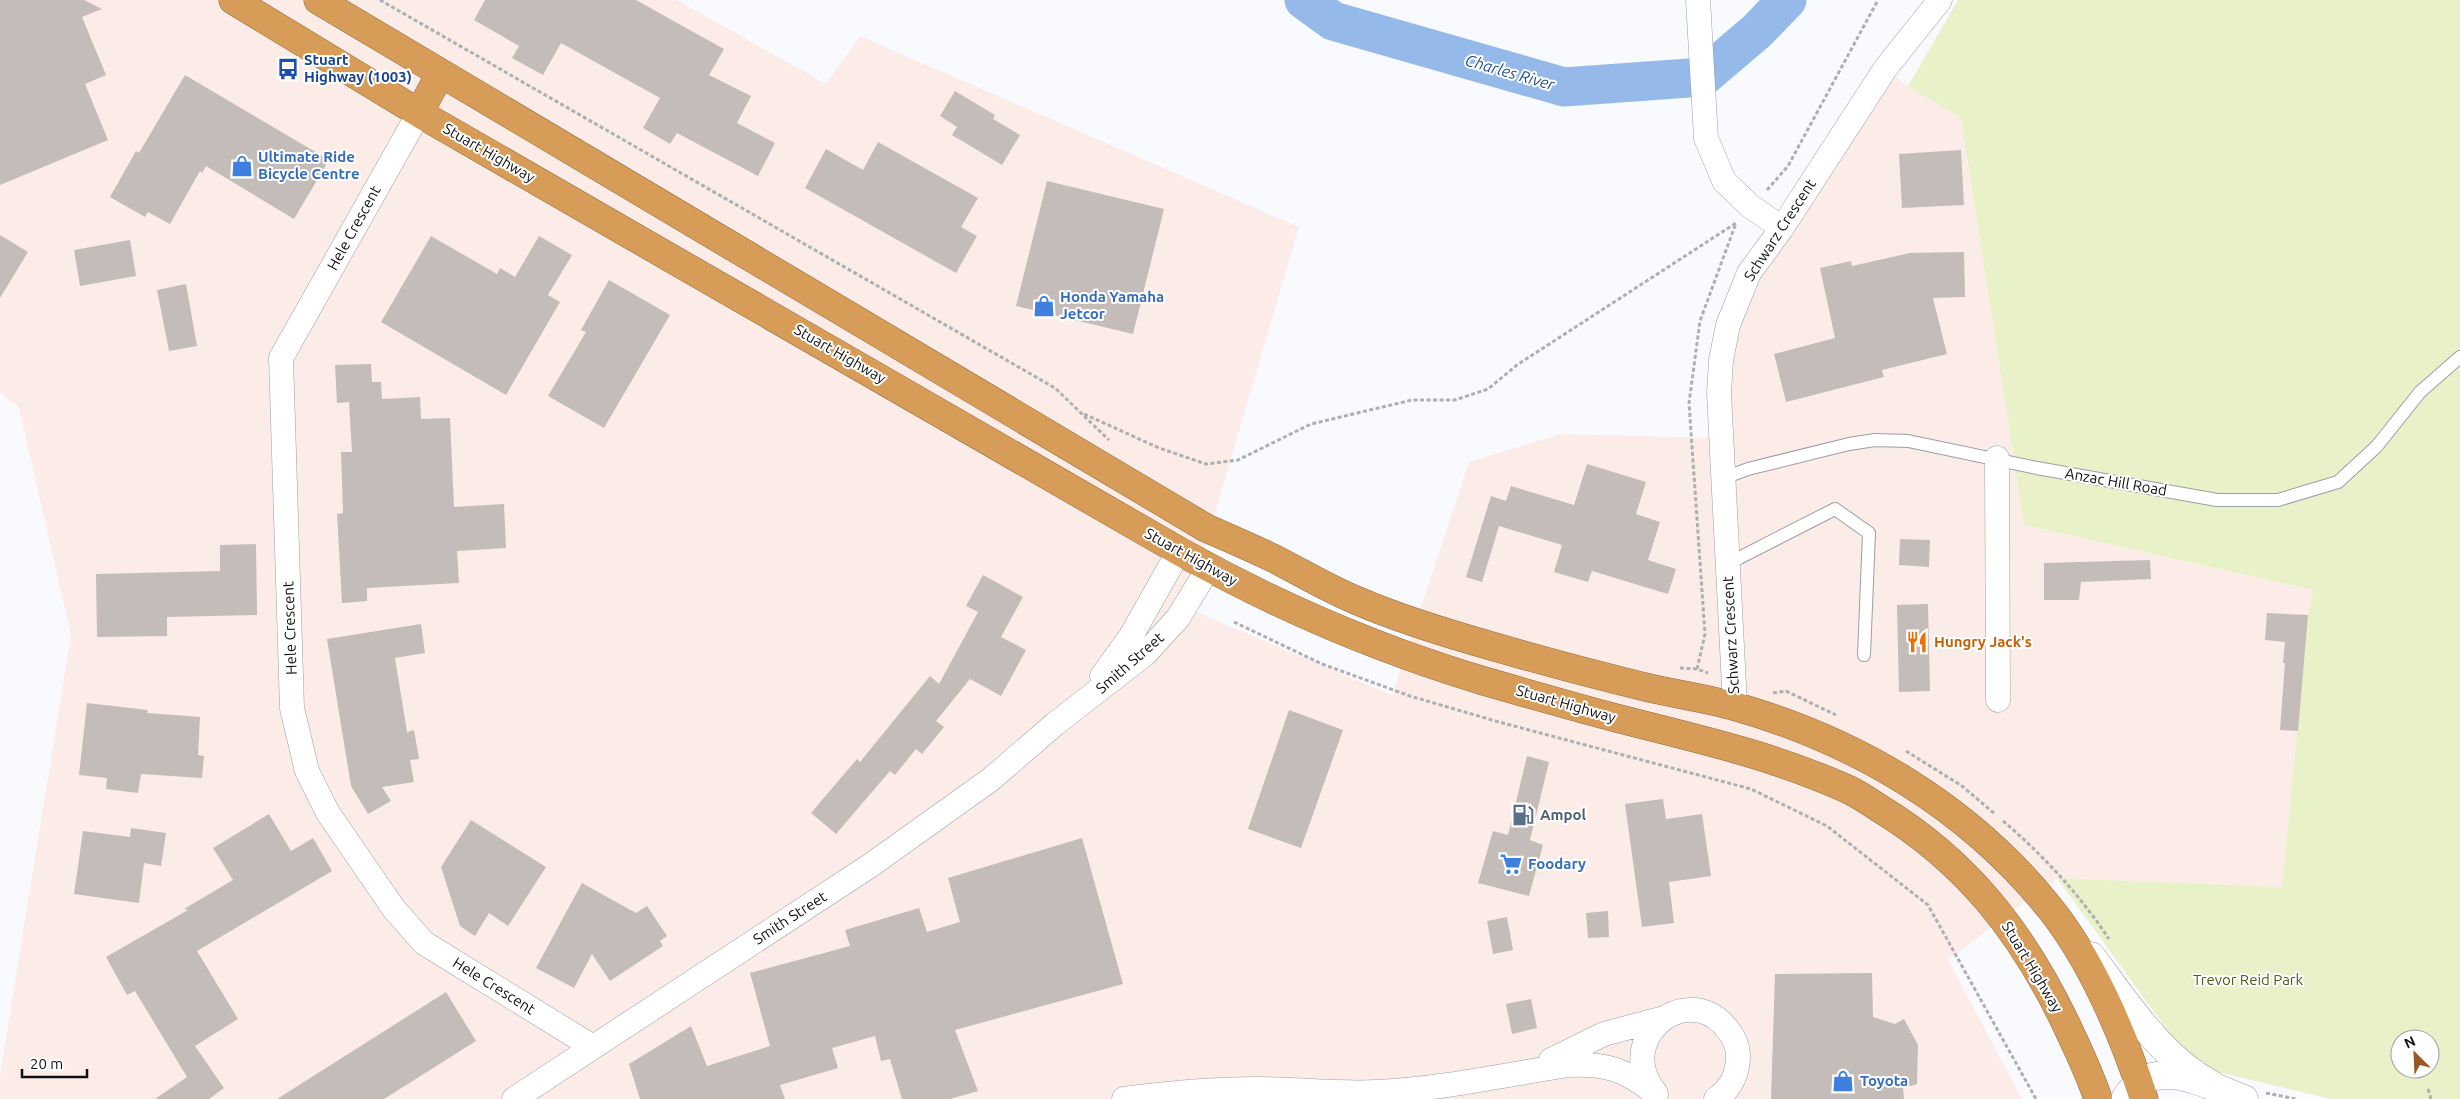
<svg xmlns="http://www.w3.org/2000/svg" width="2460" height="1099" font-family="Ubuntu,sans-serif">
  <rect width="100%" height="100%" fill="#f8fafe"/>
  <path fill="#fcece7" d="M0,0H677L826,84L860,36L1299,227L1187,608L1392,695L1469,462L1561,434L1720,438L1728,325L1885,69L1908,86L1961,118L2024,525L2313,590L2308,615L2282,887L2057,878L1948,960L2022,1099H0V1075L71,635L19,408L0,392Z"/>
  <path fill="#e9f1c8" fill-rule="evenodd" d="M1958,0H2460V1099H2331L2218,1072L2178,1045L2057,878L2282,887L2308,615L2313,590L2024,525L1961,118L1908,86ZM2400,1039H2430V1069H2400Z"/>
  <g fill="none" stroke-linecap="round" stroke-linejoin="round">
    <path stroke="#95baea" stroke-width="39" d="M1304,0L1333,21L1564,87L1703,77L1757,31L1787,0"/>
  </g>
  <path fill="#c4bcb9" d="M0,0H84L102,9L82,17L106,75L85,84L108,140L0,185Z
    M485,0H636L724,49L709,75L751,96L737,123L775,143L758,176L677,133L670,144L643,128L660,98L561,43L543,75L512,58L519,46L474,20Z
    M185,75L329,160L294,219L206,166L202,173L200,171L170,224L148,212L145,217L110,197L136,151L139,153Z
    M955,91L995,115L993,119L1020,135L1002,165L952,135L957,127L940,116Z
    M878,142L978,198L961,227L977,236L956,273L805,188L826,149L863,170Z
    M1961,150L1964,205L1902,208L1899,154Z
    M1047,181L1164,209L1133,334L1016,306Z
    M0,235L28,252L0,298Z
    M431,236L497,274L500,268L515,277L539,236L572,255L548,295L560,302L506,395L381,322Z
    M130,240L136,276L80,286L74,250Z
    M1964,252L1965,297L1933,298L1947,354L1882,370L1884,377L1786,402L1774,354L1835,338L1820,268L1851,261L1852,266L1910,253Z
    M609,280L670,315L604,428L548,396L586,332L581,330Z
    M186,284L197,346L169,351L157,290Z
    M371,364L372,382H381L382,399L420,397L421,419L450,418L454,507L504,504L506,548L457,551L459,583L367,588V601L342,603L337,514L343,513L341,452H352L349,402L337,403L335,365Z
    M1587,464L1646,482L1636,514L1660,522L1648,560L1676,569L1668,594L1592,571L1588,582L1554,572L1562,545L1499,526L1482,582L1466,577L1491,496L1506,501L1511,486L1574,505Z
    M1900,539L1930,540L1929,567L1899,565Z
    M256,544L257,615L167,617V636L97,637L96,574L220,571V545Z
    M2150,560L2151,579L2081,582L2079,600H2044V563Z
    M983,575L1023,597L1001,637L1026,650L1001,696L970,679L936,721L944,727L922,754L916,749L895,775L890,771L836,834L811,813L857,759L860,762L930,676L939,684L978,612L966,606Z
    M1928,604L1930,691L1899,692L1897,605Z
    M2267,613L2308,615L2298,731L2280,730L2285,663H2283L2285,642L2265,640Z
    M421,624L425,653L395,658L407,732L414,730L419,759L410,760L414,782L382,787L391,801L368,814L351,786L327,639Z
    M87,703L148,710L147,713L200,717L198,755L204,756L202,778L141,774L138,793L106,789L107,778L79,775Z
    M1289,710L1343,730L1301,848L1248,829Z
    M1527,756L1549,762L1530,840L1543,845L1529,896L1478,883L1493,831L1508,835Z
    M1663,799L1666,819L1702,814L1711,876L1669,882L1674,923L1642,927L1625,804Z
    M269,814L291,851L313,838L332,871L197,951L238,1019L195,1046L224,1088L209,1099H155L187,1077L135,991L127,995L106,957L188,910L184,909L233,880L213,848Z
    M471,820L546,867L508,926L489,913L475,936L460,926L441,867Z
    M131,828L166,833L161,866L144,863L139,903L74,894L83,831L130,837Z
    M1082,838L1123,984L955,1030L978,1091L950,1099H902L890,1059L881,1061L875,1036L832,1048L838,1068L780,1085L785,1099H640L629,1064L691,1026L707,1066L770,1046L750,973L850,946L845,930L919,908L927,932L960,922L948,878Z
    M582,883L636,913L647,906L667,936L660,941L663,946L610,981L592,954L574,988L536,968Z
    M1608,911L1609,937L1588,938L1586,913Z
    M1507,917L1513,950L1493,954L1487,921Z
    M1872,973L1873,1017L1895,1024L1904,1019L1918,1045L1917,1084L1903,1088L1904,1099H1771L1775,974Z
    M446,992L476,1041L384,1099H277Z
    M1531,999L1537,1028L1512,1034L1506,1004Z"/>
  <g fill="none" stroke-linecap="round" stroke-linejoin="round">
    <g stroke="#9c9fa6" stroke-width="14">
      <path id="lane" d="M1724,478L1748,469L1849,444L1875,440L1908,441L2037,468L2217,500H2278L2338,482L2377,446L2420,392L2460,357
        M1727,566L1739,558L1835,509L1869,533L1864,655"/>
    </g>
    <g stroke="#9c9fa6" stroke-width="25">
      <path id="street" d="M1698,0L1706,138L1724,181L1750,206L1782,228
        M419,113L281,358L292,708L307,771L328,813L394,909L424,943L593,1047
        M1997,458L1998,700
        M1102,676L1131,636L1179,551
        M1735,706L1719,393L1721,360L1728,325L1749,273L1782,228L1885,69L1940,0
        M1551,1060L1604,1034L1664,1018
        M1655,1092C1614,1042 1682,981 1724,1025C1732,1034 1738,1045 1738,1056C1738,1075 1731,1088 1716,1099
        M514,1099L871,865L990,780L1055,724L1145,654L1178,618L1209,567
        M1124,1099C1168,1093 1212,1089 1256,1089C1296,1089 1337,1094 1377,1092C1441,1089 1505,1075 1568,1065C1607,1063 1626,1070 1656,1094"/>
    </g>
    <g stroke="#9c9fa6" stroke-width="29">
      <path id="secondary" d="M2091,956C2125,1001 2160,1057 2211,1084
        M2125,1099C2154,1052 2207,1086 2244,1099"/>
    </g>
    <g stroke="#916c40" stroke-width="29">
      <path id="highway" d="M233,0L419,113L1179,551C1277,606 1377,649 1484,681C1529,694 1574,707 1620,719C1698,739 1771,755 1845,788C1857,793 1868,801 1879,808C1968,862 2023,934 2067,1026C2078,1050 2090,1074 2098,1099
        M318,0L1206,528C1229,538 1252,548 1275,559C1302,573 1329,589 1358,601C1402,620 1449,634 1495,647C1543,661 1592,674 1641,686C1673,694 1706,698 1737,707C1859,742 1969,808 2049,907C2091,959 2124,1036 2144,1099
        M419,113L440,74"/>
    </g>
    <path stroke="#aeafb3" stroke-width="3" stroke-dasharray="4 2.5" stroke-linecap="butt" d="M380,0L1055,388L1109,440
      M1767,190L1788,166L1878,0
      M1084,414L1159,448L1206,464L1238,460L1311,424L1412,400H1455L1488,389L1517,365L1736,223
      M1234,622L1322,664L1410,696L1499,722L1751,789L1827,826L1928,905L2036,1099
      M1680,668L1697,669L1708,673
      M1697,669L1705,634L1689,403L1700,321L1736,223
      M1773,693L1786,691L1836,715
      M1906,751L1962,786L1995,814
      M2003,821C2043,855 2080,895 2109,939
      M2428,1089L2431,1099
      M2266,1093L2296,1099"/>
    <use href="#lane" stroke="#fff" stroke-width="12"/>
    <use href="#street" stroke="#fff" stroke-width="24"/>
    <use href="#secondary" stroke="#fff" stroke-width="28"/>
    <use href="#highway" stroke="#d79d58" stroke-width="28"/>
  </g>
  <defs>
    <g id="bus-bare" transform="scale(1.725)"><path d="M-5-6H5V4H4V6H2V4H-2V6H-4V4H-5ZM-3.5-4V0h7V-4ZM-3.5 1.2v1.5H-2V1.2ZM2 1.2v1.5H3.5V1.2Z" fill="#1a4fb4" stroke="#fff" stroke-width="2.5" paint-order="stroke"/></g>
    <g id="shop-bare" transform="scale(1.725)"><path d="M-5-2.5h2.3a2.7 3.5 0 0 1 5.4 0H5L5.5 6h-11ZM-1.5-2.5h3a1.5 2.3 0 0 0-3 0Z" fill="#3f7fe0" stroke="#fff" stroke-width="2.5" paint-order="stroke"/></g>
    <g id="restaurant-bare" transform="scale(1.725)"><path d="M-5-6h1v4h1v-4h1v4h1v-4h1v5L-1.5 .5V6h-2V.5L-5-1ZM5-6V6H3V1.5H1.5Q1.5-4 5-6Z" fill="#e8710a" stroke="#fff" stroke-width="2.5" paint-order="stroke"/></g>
    <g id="fuel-bare" transform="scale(1.725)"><path d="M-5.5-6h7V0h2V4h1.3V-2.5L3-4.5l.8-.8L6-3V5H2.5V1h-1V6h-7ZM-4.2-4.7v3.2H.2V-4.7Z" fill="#5c6f8a" stroke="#fff" stroke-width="2.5" paint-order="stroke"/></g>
    <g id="supermarket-bare" transform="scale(1.725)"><path d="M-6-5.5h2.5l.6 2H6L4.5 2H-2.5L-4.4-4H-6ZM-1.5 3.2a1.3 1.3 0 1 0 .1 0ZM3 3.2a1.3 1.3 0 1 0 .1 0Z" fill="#3f7fe0" stroke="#fff" stroke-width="2.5" paint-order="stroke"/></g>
  </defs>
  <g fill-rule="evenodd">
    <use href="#bus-bare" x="288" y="69"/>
    <use href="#shop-bare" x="242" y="166"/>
    <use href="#shop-bare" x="1044" y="306"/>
    <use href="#restaurant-bare" x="1917" y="642"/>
    <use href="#fuel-bare" x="1523" y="815"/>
    <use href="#supermarket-bare" x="1511" y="864"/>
    <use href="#shop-bare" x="1843" y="1081"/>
  </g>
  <g text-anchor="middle" stroke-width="4" stroke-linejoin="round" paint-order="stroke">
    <g font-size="15" font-weight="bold" fill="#164399" stroke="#fff" text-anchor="start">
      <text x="304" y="65">Stuart<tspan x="304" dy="17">Highway (1003)</tspan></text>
    </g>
    <g font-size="15" fill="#0f1013" stroke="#fff">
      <text transform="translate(489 153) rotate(30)" y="5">Stuart Highway</text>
      <text transform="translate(354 228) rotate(-61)" y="5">Hele Crescent</text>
      <text transform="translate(1780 230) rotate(-57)" y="5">Schwarz Crescent</text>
      <text transform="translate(840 354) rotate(30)" y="5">Stuart Highway</text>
      <text transform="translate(2116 482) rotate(10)" y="5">Anzac Hill Road</text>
      <text transform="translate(1191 557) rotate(29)" y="5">Stuart Highway</text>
      <text transform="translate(290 628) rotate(-92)" y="5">Hele Crescent</text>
      <text transform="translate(1731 635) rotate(-93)" y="5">Schwarz Crescent</text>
      <text transform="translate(1130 663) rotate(-41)" y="5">Smith Street</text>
      <text transform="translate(1566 704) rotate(16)" y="5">Stuart Highway</text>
      <text transform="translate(790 918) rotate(-33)" y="5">Smith Street</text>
      <text transform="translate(2032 967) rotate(59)" y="5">Stuart Highway</text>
      <text transform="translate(494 986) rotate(32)" y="5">Hele Crescent</text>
    </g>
    <g font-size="15" font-weight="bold" fill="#366cbe" stroke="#fff" text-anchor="start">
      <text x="258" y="162">Ultimate Ride<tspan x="258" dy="17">Bicycle Centre</tspan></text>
      <text x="1060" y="302">Honda Yamaha<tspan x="1060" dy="17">Jetcor</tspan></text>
      <text x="1528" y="869">Foodary</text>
      <text x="1860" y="1086">Toyota</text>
    </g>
    <g font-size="15" font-weight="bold" fill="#c56008" stroke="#fff" text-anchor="start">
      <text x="1934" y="647">Hungry Jack's</text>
    </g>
    <g font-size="15" font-weight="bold" fill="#4e5e75" stroke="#fff" text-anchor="start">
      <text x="1540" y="820">Ampol</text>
    </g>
    <g font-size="15" fill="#525b1a" stroke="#fff">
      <text x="2248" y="985">Trevor Reid Park</text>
    </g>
    <g font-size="16" font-style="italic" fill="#21518c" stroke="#fff">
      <text transform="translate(1510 72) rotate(16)" y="6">Charles River</text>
    </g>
  </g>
  <g transform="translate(2415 1054) rotate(336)"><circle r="24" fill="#ffffff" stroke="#9f9fa1"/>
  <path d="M0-4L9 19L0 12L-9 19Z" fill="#995626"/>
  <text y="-8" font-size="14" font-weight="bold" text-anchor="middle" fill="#0f1013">N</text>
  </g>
  <path d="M22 1069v8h65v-8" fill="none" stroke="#0f1013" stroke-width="2.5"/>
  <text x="30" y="1069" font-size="15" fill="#0f1013" stroke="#ffffff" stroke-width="4" paint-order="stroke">20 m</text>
</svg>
